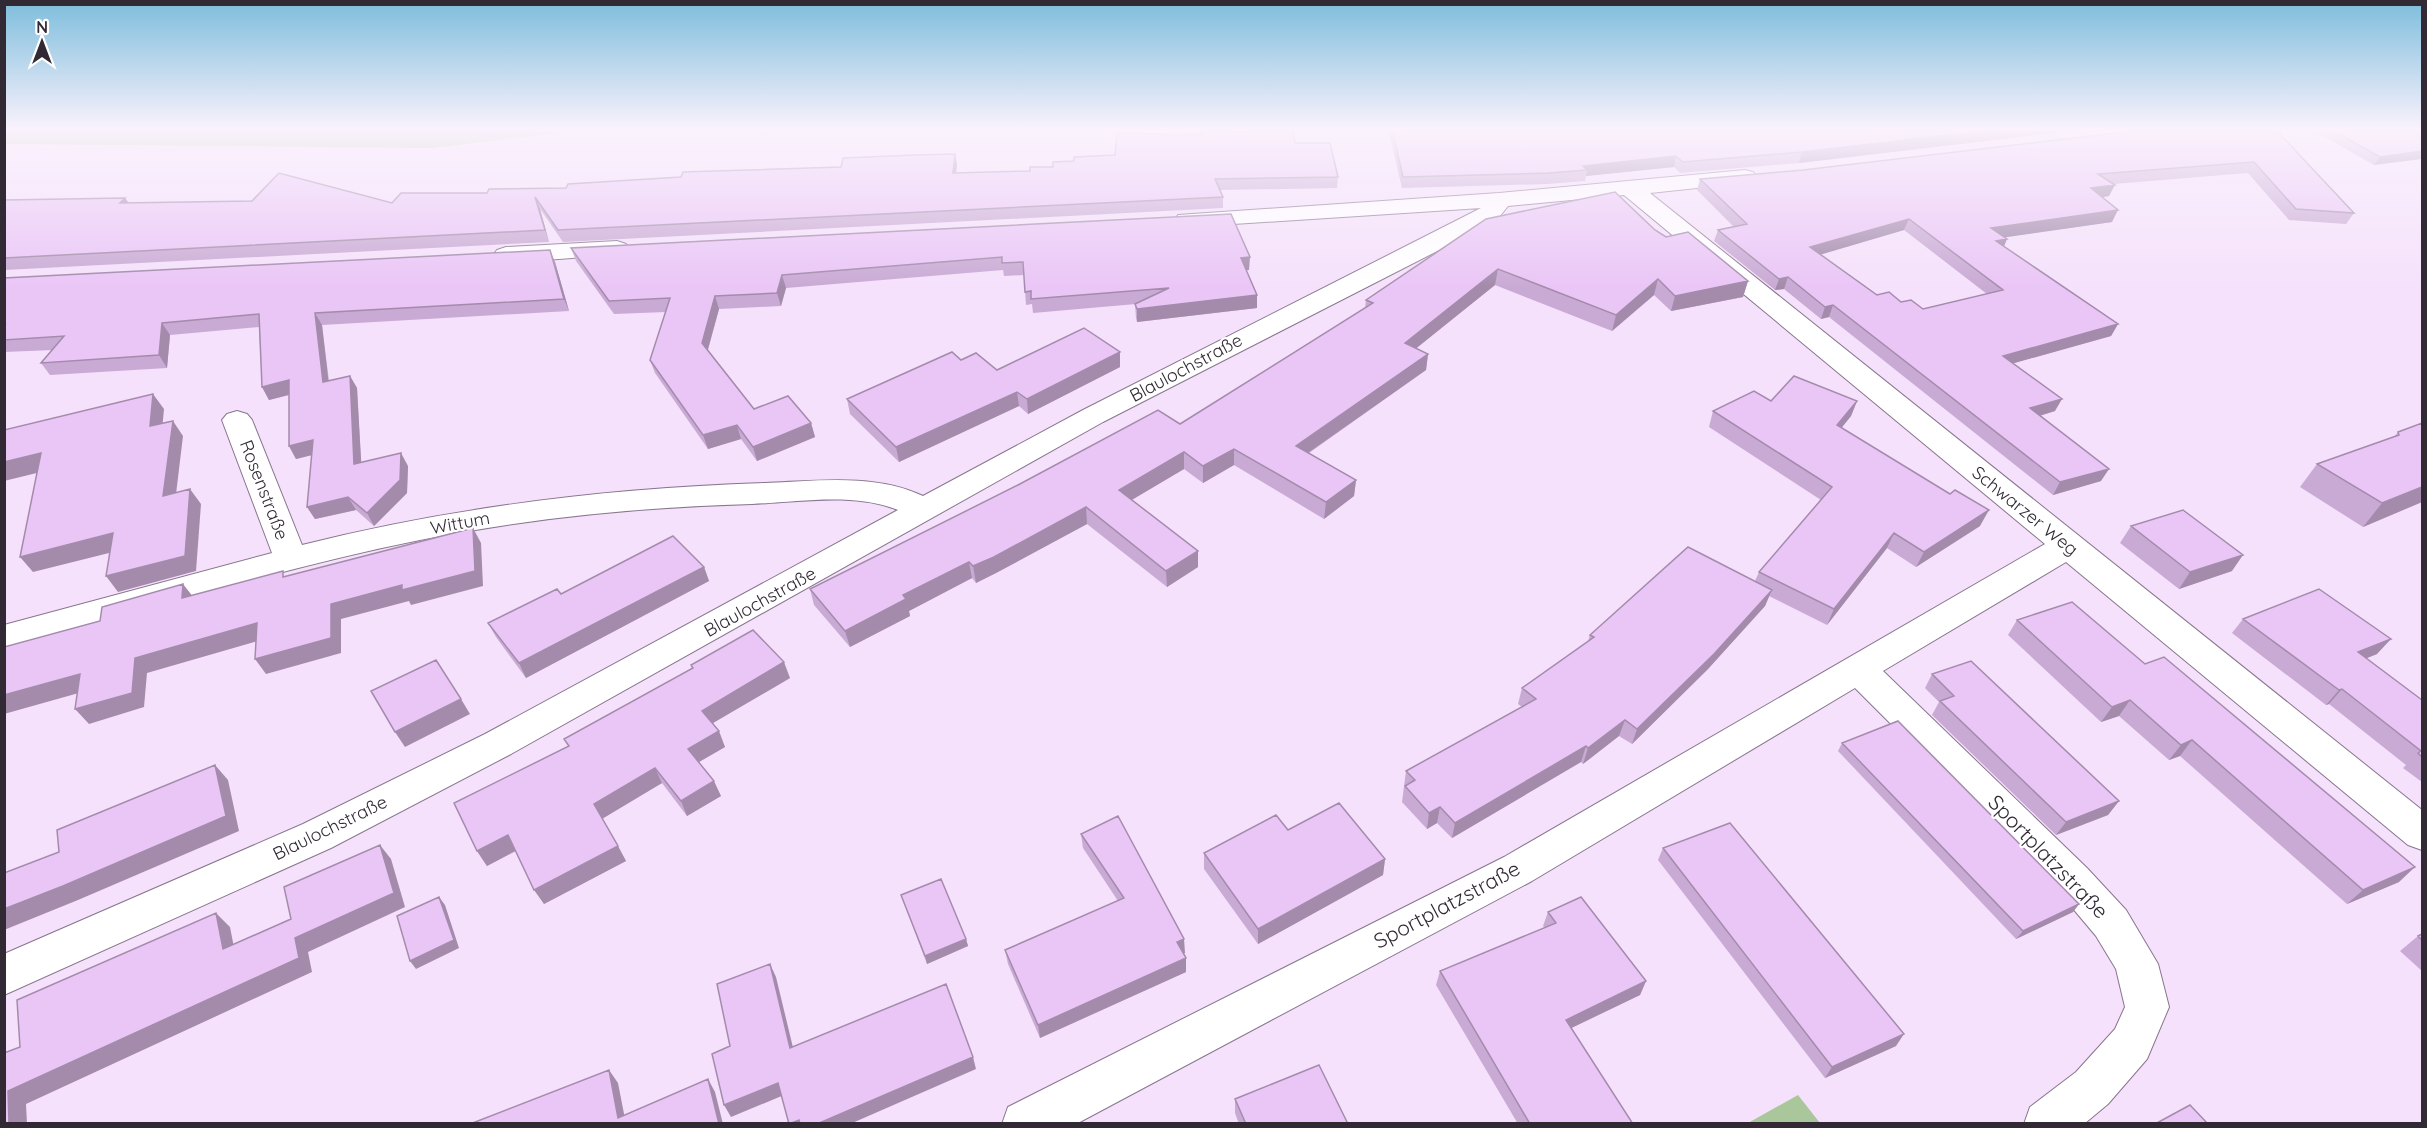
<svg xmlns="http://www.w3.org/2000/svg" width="2427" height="1128" font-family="Quicksand,sans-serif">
  <rect width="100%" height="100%" fill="#f5e1fb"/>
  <path fill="#a9c79b" d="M5,129H591L432,148L5,144Z
    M1798,1095L1820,1123H1748Z"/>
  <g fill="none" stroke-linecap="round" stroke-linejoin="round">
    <g stroke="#87768d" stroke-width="2">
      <path id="minor" d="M1745,170L1753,172L1757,177L1753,182L1650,193L2422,810V850L2408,845L2066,562L1883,671L2087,868L2126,910L2158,964L2169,1007L2147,1059L2108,1104L2084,1124H2024L2030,1107L2076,1072L2115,1029L2125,1007L2116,969L2096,936L2059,892L1855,688L1532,881L1091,1116L1076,1124H1002L1008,1107L1504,857L2045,544L1624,195L1508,206L1496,221L1103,422L511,754L331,848L4,995V954L303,824L485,734L898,510C854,492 798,502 752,504C641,507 530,518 420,540C280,568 142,612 4,651V625L272,553L222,420L227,414L237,411L247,414L252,420L302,545C454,507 608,488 765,483C816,481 875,473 923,496L1083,410L1481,208L1187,227L1178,225L1175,220L1178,215L1499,193Z
        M617,241L626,244L630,249L626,254L506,263L497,260L493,255L497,250L506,247Z"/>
    </g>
    <use href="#minor" fill="#fff" fill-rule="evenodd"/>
  </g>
  <path fill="#c9aad4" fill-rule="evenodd" d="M1256,129H1292L1295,143L1338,177L1337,188L1220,190L1223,197V208L563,242L540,209L549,242L4,270V200L125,198L129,203H392L487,193L566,188L841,167L955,154L957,165L956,173L1030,171L1053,167L1074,161L1115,155L1201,135L1257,132Z
    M1388,129H2087L1799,163L1680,173L1674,167L1586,176L1585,181L1547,184L1402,188Z
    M2275,129L2354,213L2346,224L2289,220L2248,173L2113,184L2109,196L2102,197L2112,222L2004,237L2007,239L2004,246L2118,324L2111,336L2013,363L2055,411L2040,416L2101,481L2053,495L1829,317L1821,319L1784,289L1775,290L1714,241L1718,230L1734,227L1697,190L1700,179ZM1904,230L1987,294L1923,309L1877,295L1820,254Z
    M2311,129H2422L2374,165Z
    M1231,214L1249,270H1246L1257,308L1137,322L1136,318L1135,304H1136L1033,313L1032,304L1026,305L1024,275L1004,276L1003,270L786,288L781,306L719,309L708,350L754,409L811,423L815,437L757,461L741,439L708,449L655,373L650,360L666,312L614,314L576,261L571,248Z
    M1655,230L1748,281L1743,297L1671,311L1654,295L1612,331L1495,285L1416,348L1428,354L1426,370L1309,453L1356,480L1354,496L1324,519L1234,465L1203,483L1184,469L1131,500L1198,567L1167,587L1087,524L996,573L976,583L972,578L909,611L910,616L850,647L814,605L810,589L1180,424L1365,308L1366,300Z
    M555,262L569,311L322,325L329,381L350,376L357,388L361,462L408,466L407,493L374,526L356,510L315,519L307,507L312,455L296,459L289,446V395L269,400L262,387L259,327L170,335L167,368L50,375L41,363L53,350L4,352V278Z
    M1120,352V367L1028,414L1019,406L899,462L850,414L847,399L961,360L997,370Z
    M1771,401H1857L1851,416L1841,428L1980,526L1916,567L1887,548L1827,625L1769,596L1765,606L1708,669L1632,744L1619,736L1583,764L1581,762L1452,838L1437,823L1427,829L1402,802L1406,771L1522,707L1518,704L1522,688L1588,641L1590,635L1755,581L1759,572L1821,500L1709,427L1713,411Z
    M2398,432L2422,502L2363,527L2300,487L2317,464L2394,437Z
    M2131,526L2232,571L2179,589L2120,543Z
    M704,567L709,581L526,678L496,637L488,623L561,594Z
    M2243,619L2377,654L2366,658L2422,700V782L2403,768L2406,765L2329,704L2326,705L2232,633Z
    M2017,620L2399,882L2347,904L2180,756L2169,760L2119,716L2101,722L2008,635Z
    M691,665L790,678L712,723L725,747L698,762L721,796L687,816L662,783L602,818L626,861L544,904L516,851L487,866L477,851L568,746L564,739L692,669Z
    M1932,674L2119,801L2108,815L2056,835L1932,715L1939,702L1925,688Z
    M1842,743L2079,904L2073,912L2016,939L1838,751Z
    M1288,830L1385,859L1383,875L1258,944L1204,869V853Z
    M1081,834L1185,953H1184L1186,958V972L1040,1038L1008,964L1005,950L1118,901L1083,848Z
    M1663,848L1896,1046L1825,1078L1658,860Z
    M901,895L966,939L968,946L927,964Z
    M1548,912L1646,981L1640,995L1571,1028L1633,1124H1518L1436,985L1440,971L1545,928L1543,926Z
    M2422,934V971L2400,951L2418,936Z
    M1235,1099L1348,1124H1239L1235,1113Z"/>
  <path fill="#a48bac" d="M2000,129H2087L1799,163L1802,152Z
    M2422,151V159L2374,165L2380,157Z
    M955,154L957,165L954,185L953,173Z
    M1676,156L1674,167L1586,176L1587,170L1583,166Z
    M2115,185L2109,196L2085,200L2091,188Z
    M535,197L540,209L549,242L545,230Z
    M125,198L133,210L120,203Z
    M2118,210L2112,222L1986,240L1991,228Z
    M1909,219L1904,230L1806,259L1810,247Z
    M2007,239L2002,251L1996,241Z
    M550,250L555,262L569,311L564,299Z
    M1250,257L1249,270L1241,271V258Z
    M1498,269L1495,285L1403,359L1405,343Z
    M782,275L786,288L781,306L777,293Z
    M1788,277L1784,289L1775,290L1779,279Z
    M1658,279L1654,295L1612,331L1616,315Z
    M1748,281L1743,297L1671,311L1675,296Z
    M1257,295V308L1137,322V309Z
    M715,296L719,309L706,356L702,343Z
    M1833,305L1829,317L1821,319L1825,307Z
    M315,313L322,325L330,395L323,382Z
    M162,323L170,335L167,368L159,355Z
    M2118,324L2111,336L1997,368L2003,356Z
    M1120,352V367L1028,414L1027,399Z
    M1428,354L1426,370L1295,462L1296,446Z
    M350,376L357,388L362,476L354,464Z
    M289,380L296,393L269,400L262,387Z
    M1017,392L1019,406L899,462L896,447Z
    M153,394L164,409L161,441L150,426Z
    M2062,399L2055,411L2024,420L2030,408Z
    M1857,401L1851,416L1831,441L1837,425Z
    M173,421L183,436L174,511L163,496Z
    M811,423L815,437L757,461L753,447Z
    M737,425L741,439L708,449L703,435Z
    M313,440L320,453L296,459L289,446Z
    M1234,449V465L1203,483V466Z
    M1184,452V469L1120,507L1119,490Z
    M41,453L53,469L4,481V462Z
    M401,453L408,466L407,493L374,526L367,513Z
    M2109,469L2101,481L2053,495L2060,482Z
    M1356,480L1354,496L1324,519L1326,502Z
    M2422,487V502L2363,527L2382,503Z
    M190,489L201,504L196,571L118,592L106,576Z
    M348,497L356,510L315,519L307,507Z
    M1086,507L1087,524L996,573L976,583L973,566Z
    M1989,510L1980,526L1916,567L1924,552Z
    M473,528L481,543L483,586L411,605L409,601L341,619V653L266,674L255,659L331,604Z
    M113,533L125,549L33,572L20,557Z
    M1894,533L1887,548L1827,625L1834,609Z
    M1198,551V567L1167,587L1166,571Z
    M2243,555L2232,571L2179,589L2190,572Z
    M969,562L972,578L909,611L910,616L850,647L845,631L903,595Z
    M704,567L709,581L526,678L519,663Z
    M183,584L194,598H182Z
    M1772,590L1765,606L1708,669L1632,744L1637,729Z
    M257,623L268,638L147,673L144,707L89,724L75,709L135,658Z
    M2391,639L2377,654L2345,667L2358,652Z
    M784,662L790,678L708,726L702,711Z
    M80,674L93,689L4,714V695Z
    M2342,689L2329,704L2326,705L2339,690Z
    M461,699L470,714L405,747L395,732Z
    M2130,700L2119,716L2101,722L2112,707Z
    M1625,720L1619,736L1583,764L1588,748Z
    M719,731L725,747L694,765L688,749Z
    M2192,740L2180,756L2169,760L2181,745Z
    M1586,746L1581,762L1452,838L1455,823Z
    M215,765L228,780L239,831L78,900L4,930V909Z
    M655,768L662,783L602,819L594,804Z
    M714,781L721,796L687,816L681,801Z
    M2119,801L2108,815L2056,835L2066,822Z
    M1440,807L1437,823L1427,829L1429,813Z
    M508,835L517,850L487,866L477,851Z
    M380,845L391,859L405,907L308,952L312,972L26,1104L27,1124H9L8,1091L295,938Z
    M618,846L626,861L544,904L534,890Z
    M1385,859L1383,875L1258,944V929Z
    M2415,867L2399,882L2347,904L2363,890Z
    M439,897L445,905L459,948L416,969L410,961Z
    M2079,904L2073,912L2016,939L2023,931Z
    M216,913L230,927L237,963L223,949Z
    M966,939L968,946L927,964L925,956Z
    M1184,939L1185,953L1178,956L1177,942Z
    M1186,958V972L1040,1038L1038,1025Z
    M770,964L776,977L796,1060L790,1048Z
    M1646,981L1640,995L1561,1033L1566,1020Z
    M1904,1034L1896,1046L1825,1078L1832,1067Z
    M973,1057L976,1069L850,1124H817Z
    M609,1070L618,1083L626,1124L618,1118Z
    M708,1079L715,1092L723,1124H719Z
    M778,1083L784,1095L731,1117L724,1105Z
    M799,1120L801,1124H790Z"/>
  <path fill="#eac6f6" stroke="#a48bac" stroke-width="1.5" fill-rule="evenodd" d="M1258,129H1292L1295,143H1330L1338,177L1215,179L1223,197L558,230L535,197L545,230L4,258V200L125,198L120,203L252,201L279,173L392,203L401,193H487L489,189L566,188L568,184L681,177L683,172L841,167L843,158L915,155L955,154L953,173L1030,171V167H1053V162L1074,161V157L1115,155L1117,133L1201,135V131L1258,132Z
    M1392,129H2000L1802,152L1683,162L1676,156L1583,166L1587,170L1549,173L1403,177Z
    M2150,129H2275L2354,213L2296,209L2254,162L2098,174L2115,185L2091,188L2118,210L1991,228L2007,239L1996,241L2118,324L2003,356L2062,399L2030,408L2109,469L2060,482L1833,305L1825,307L1788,277L1779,279L1718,230L1747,224L1700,179L1803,170ZM1909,219L2003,290L1923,309L1911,300L1901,302L1889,292L1877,295L1810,247Z
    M2330,129H2422V151L2380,157Z
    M1615,192L1655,230L1666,237L1688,232L1748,281L1675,296L1658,279L1616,315L1498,269L1405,343L1428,354L1296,446L1356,480L1326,502L1234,449L1203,466L1184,452L1119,490L1198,551L1166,571L1086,507L994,557L973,566L969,562L903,595L906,599L845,631L810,589L1018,485L1158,410L1180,424L1373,303L1366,300L1486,219Z
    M1231,214L1250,257L1241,258L1257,295L1137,309L1135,304L1169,288L1031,299V291L1025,292L1023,262L1002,263V257L782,275L777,293L715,296L702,343L754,409L788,396L811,423L753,447L737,425L703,435L650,360L670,298L609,301L571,248Z
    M550,250L564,299L315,313L323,382L350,376L354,464L401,453L400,480L367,513L348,497L307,507L313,440L289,446V380L262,387L259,314L162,323L159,355L41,363L64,336L4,340V325L6,324H4V278Z
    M1084,328L1120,352L1027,399L1017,392L896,447L847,399L952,352L961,360L976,353L997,370Z
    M1794,376L1857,401L1837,425L1950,494L1955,490L1989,510L1924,552L1894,533L1834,609L1759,572L1832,487L1713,411L1754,391L1771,401Z
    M153,394L150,426L173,421L163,496L190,489L185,556L106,576L113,533L20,557L41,453L4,462V430Z
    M2422,423V487L2382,503L2317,464L2399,435L2398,432Z
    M2183,510L2243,555L2190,572L2131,526Z
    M473,528L475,571L402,590V585L331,604V638L255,659L257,623L135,658L132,693L75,709L80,674L4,695V647L100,621L102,607L183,584L182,598L283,571V577Z
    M673,536L704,567L519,663L488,623L557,589L561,594Z
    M1688,547L1772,590L1714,654L1637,729L1625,720L1588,748L1586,746L1455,823L1440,807L1429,813L1405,786L1415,780L1406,771L1536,699L1522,688L1594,637L1590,635Z
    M2319,589L2391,639L2358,652L2422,700V757L2418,753L2421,751L2342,689L2339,690L2243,619Z
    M2072,602L2145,664L2164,657L2415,867L2363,890L2192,740L2181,745L2130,700L2112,707L2017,620Z
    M753,630L784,662L702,711L719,731L688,749L714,781L681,801L655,768L594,804L618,846L534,890L508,835L477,851L454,803L569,746L564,739L693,668L691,665Z
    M436,660L461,699L395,732L371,691Z
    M1971,661L2119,801L2066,822L1940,701L1954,696L1932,674Z
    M1898,721L2079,904L2023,931L1842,743Z
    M215,765L226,816L63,886L4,909V873L59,852L57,830Z
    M1339,803L1385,859L1258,929L1204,853L1276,815L1288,830Z
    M1118,816L1184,939L1177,942L1186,958L1038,1025L1005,950L1124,898L1081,834Z
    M1730,823L1904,1034L1832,1067L1663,848Z
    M380,845L394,893L295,938L299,958L8,1091L9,1124H4V1053L20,1047L17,1000L216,913L223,949L291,919L284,887Z
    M941,879L966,939L925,956L901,895Z
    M439,897L454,940L410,961L397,916Z
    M1581,897L1646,981L1566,1020L1633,1124H1530L1440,971L1556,923L1548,912Z
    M2422,934V940L2418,936Z
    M770,964L790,1048L946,984L973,1057L817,1124H800L799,1120L789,1124L778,1083L724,1105L712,1054L730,1046L717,984Z
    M1319,1065L1348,1124H1246L1235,1099Z
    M609,1070L618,1118L708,1079L719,1124H470Z
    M2190,1105L2208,1124H2155Z"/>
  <linearGradient id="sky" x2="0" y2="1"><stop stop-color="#7dbddc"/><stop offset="0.45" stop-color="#faf2fd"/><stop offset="1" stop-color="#faf2fd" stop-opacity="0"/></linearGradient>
  <rect width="2427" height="287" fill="url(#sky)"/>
  <g text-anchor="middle" stroke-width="4.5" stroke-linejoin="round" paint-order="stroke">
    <g font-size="18" fill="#312a34" stroke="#fff">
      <text transform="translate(1186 368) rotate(-28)" y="6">Blaulochstraße</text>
      <text transform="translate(264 490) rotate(69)" y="6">Rosenstraße</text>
      <text transform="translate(2025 511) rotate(39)" y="6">Schwarzer Weg</text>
      <text transform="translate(460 523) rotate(-10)" y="6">Wittum</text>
      <text transform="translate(760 602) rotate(-29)" y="6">Blaulochstraße</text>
      <text transform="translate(330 828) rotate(-26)" y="6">Blaulochstraße</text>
    </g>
    <g font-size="21" fill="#312a34" stroke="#fff">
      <text transform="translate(2048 857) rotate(46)" y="7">Sportplatzstraße</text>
      <text transform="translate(1447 905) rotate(-28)" y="7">Sportplatzstraße</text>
    </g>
  </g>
  <rect width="2427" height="1128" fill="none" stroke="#312a34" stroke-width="12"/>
  <g transform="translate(42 42)" stroke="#ffffff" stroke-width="4.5" paint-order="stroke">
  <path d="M0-4.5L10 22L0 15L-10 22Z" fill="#312a34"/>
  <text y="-9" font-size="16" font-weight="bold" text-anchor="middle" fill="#312a34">N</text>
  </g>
</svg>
